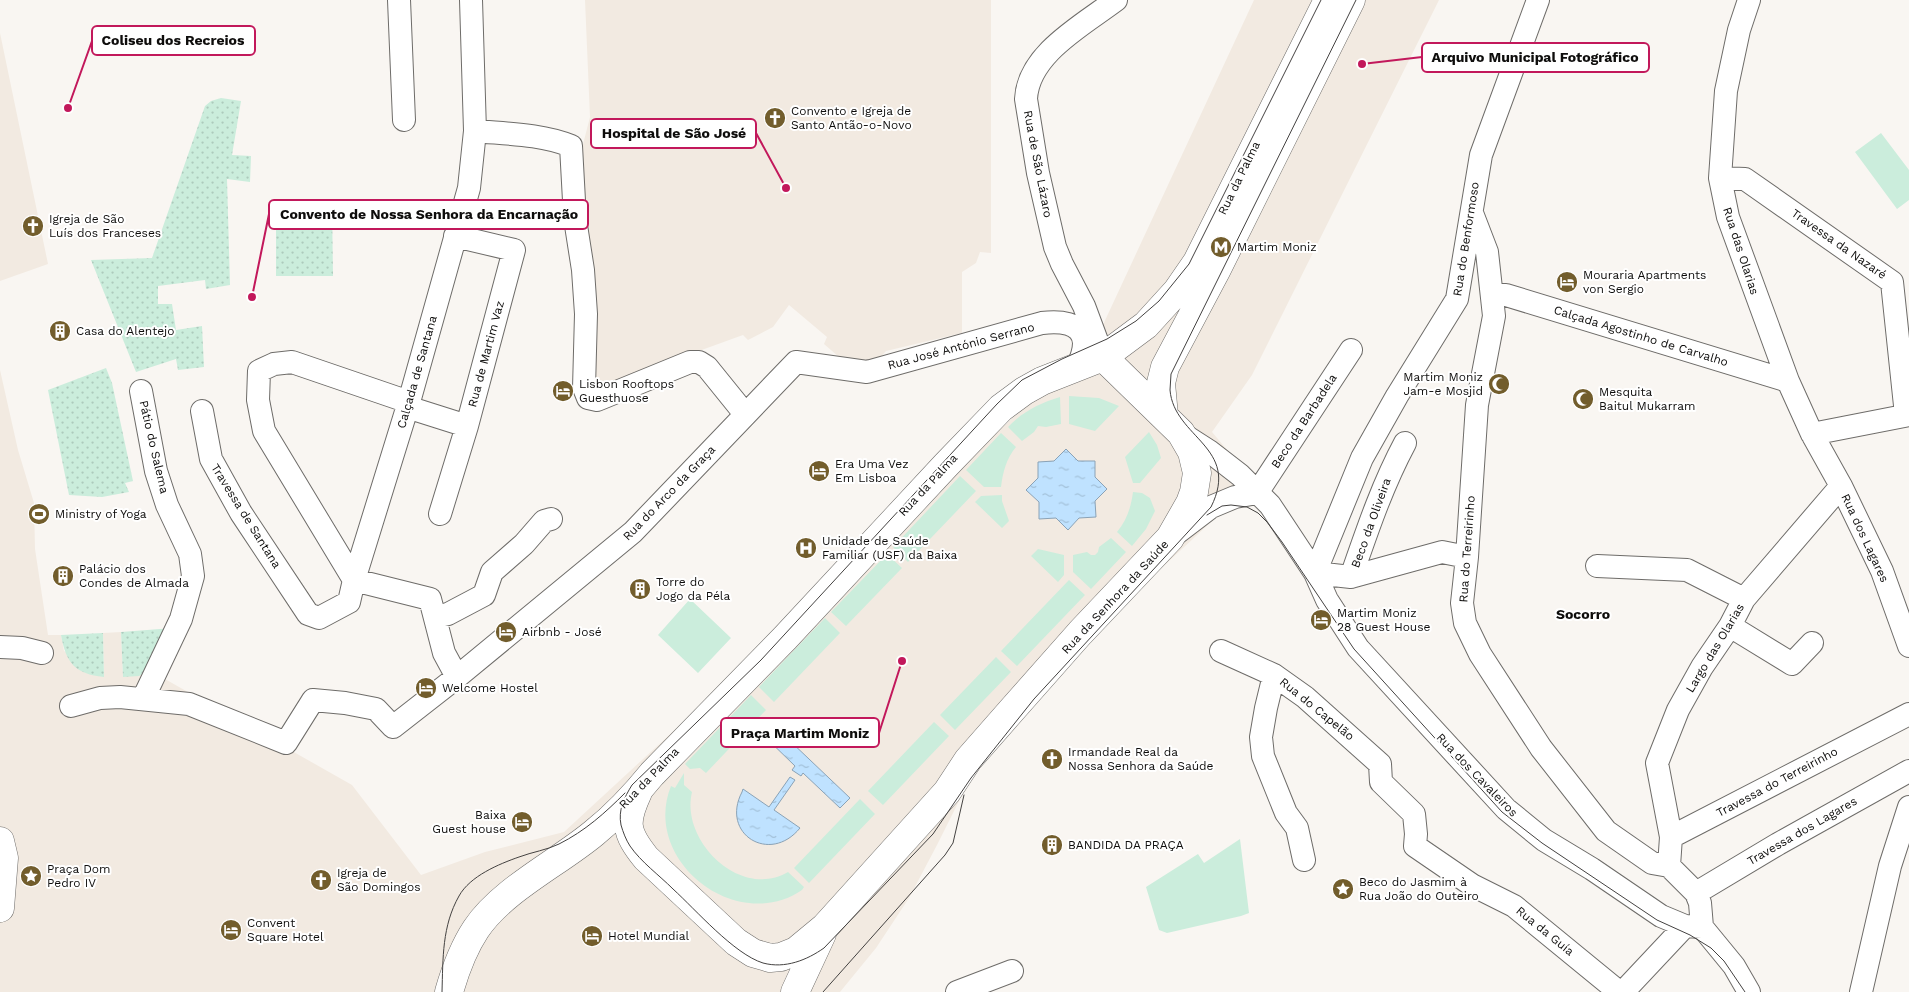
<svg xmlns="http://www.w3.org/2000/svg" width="1909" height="992" font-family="'Work Sans',sans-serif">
  <defs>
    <pattern id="garden-dots" width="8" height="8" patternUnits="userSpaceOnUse" patternTransform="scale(1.25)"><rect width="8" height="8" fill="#cbeddc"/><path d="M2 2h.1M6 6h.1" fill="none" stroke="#adcabc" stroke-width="1.8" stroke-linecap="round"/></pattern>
    <pattern id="water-ripples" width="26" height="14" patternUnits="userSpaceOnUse" patternTransform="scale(1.25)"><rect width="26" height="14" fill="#bfe2ff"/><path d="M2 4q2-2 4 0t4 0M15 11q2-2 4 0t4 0" fill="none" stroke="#a3c1d9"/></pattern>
  </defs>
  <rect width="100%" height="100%" fill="#f9f6f2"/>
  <path fill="#f2eae1" d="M585,0H991V253L980,252L976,263L962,272V333L886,351L880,358L871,363L839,357L824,344L827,337L789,305L773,327L748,340L743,335L594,389L578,164L590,117Z
    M1254,0H1439L1252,375L1212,432L1254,482L1010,709L992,735L937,845L909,898L876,948L840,992H0V370L18,450L34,503L35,549L48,635H61L64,651L104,677L103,633L121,632L123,677L149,670L352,785L421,875L485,852L564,832L1095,342Z
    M0,33L48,264L0,281Z"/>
  <path fill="#cbeddc" d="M1881,133L1909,170V200L1897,209L1855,152Z
    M1069,396L1099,398L1119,406L1095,431L1069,424Z
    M1060,397L1061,424L1046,427L1038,426L1034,432L1022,441L1008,427C1022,412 1040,403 1060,397Z
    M1149,432L1157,445L1161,458L1140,483H1133L1125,457Z
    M1001,433L1016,447C1006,459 1003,472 1001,487H984L966,470Z
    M960,476L976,491L908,562L893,547Z
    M1133,492L1142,493L1150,498L1155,511L1146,529L1132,546L1117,532C1127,520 1131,507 1133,492Z
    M1002,495V501L1009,521L1002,528L975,502L981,496Z
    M1111,538L1126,552L1091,589L1073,572V555L1087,552L1091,555H1095L1098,552L1099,547Z
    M1038,549L1064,555V575L1058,582L1031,556Z
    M887,554L902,568L846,626L831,612Z
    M1069,580L1085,595L1017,666L1001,651Z
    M690,599L731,638L698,673L658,635Z
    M825,618L840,633L774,702L759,687Z
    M996,657L1011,672L955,730L940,715Z
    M751,695L766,710L706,773L700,768L690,769L685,764Z
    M934,722L949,736L883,805L868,791Z
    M684,773V785L692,792C680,841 741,900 788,872L804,887L802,890C736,935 641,860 671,786L675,788Z
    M860,799L875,814L809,883L794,868Z
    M1240,839L1249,913L1241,916L1167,933L1159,930L1146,887L1198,854L1204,863Z"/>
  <path fill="url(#garden-dots)" d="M221,98L241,101L232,155L251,156L250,182L227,179L230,285L206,289L205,280L158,286V304H172L176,330L202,326L204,367L178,370L176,359L136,372L91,260L152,258L205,106L211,101Z
    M276,203H332L333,276H276Z
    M106,368L112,383L133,481L125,483L129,492L102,497L69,495L48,390Z
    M173,628L149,670L139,676L123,677L121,632Z
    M103,633L104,677C75,674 66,663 61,635Z"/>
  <path fill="url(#water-ripples)" stroke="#8aa2b6" d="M1066,449L1078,461H1095V477L1107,489L1095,501L1096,517L1079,518L1068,530L1056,518L1039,519V502L1026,490L1038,478V462L1054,461Z
    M768,720L850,798L840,808L803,773L801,776L792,770L795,766L758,730Z
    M790,777L795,780L774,810L800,828C770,865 720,834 742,792L743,789L769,807Z"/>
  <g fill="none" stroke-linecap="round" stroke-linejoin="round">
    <g stroke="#6e6c69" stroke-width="24">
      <path id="minor" d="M399,0L404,120
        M1749,0L1739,30L1726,91L1720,178L1728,217L1788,381L1812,434L1841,486L1882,571L1909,646
        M475,131C507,134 541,134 571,146L575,219L583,270L586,314L584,388L588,398L597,400L690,362H699L707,367L745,414
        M1720,178L1745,179L1892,282L1906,415
        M1472,213L1487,252L1494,316L1477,405L1467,557L1462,603L1465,623L1480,654L1541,748L1606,831L1652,863L1669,866
        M1493,295H1506L1788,381
        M1100,349L1084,306L1062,264L1055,247L1038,173L1026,99C1028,54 1083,25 1116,0
        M141,391L156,471L167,505L190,554L193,576L181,619L143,699
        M407,407L467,426
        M202,411L211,459L241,513L308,614L319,618L349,602L354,580L264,431L258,400L259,371L274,364L292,362L409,402
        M1181,433L1209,451L1240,475L1270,505L1315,573L1327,600L1358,648L1506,809L1544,840L1592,869L1661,916L1685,926L1702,927
        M1812,434L1909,415
        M1257,493L1351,350
        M440,514L467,426L514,250L455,236
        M1173,536L1211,507L1235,497L1257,493
        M1597,566L1687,570L1744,599
        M1315,573L1362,458L1397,396L1457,299L1481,155L1538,0
        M1315,573L1351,577L1442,552L1467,557
        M1351,577C1367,531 1382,486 1405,443
        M435,617L448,614L484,595L492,572L524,544L544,521L551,519
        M1730,626L1792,664L1812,643
        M0,647L22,648L42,653
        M1221,651L1274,675L1305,697L1380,764L1381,782L1414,814L1416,834L1415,846L1472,885L1514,906L1619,992
        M1274,675L1266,708L1261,737L1263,756L1286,813L1297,828L1304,860
        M457,677L444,653L430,599L354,580L409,402L469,188L475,131L471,0
        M71,706L100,698L120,697L189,704L286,743L313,700L345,703L376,709L393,727L457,677L633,532L796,362L867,372L1042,323C1057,321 1083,321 1084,343C1084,350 1081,359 1078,366
        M1671,837L1909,714
        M1669,866L1671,837L1657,763L1678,710L1702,667L1730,626L1744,599L1841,486
        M1669,866L1696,893L1700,903L1702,927L1734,966L1749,992
        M1696,893L1778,844L1909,771
        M957,992L1012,971
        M1623,992L1685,926
        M1861,992L1890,866L1909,807"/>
    </g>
    <g stroke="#6e6c69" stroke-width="29">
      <path id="major" d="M1164,416L1161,383L1165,367L1216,271L1351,0
        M638,792C624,822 625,832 646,858L736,942L753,953L770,958L781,957L796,951L825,927L947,792L968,760L1011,711L1080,633L1170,538L1190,503L1194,492L1197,473L1192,452L1181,433L1103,357
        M0,841L4,858L0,908
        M449,992C455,971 464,947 476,929C502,890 558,863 594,833C615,816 635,795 652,774L785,638L946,465L1001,408L1024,391L1042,381L1103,357L1146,325L1177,291L1197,262L1328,0
        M795,992L822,934"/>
    </g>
    <use href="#minor" stroke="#fff" stroke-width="22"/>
    <use href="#major" stroke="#fff" stroke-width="28"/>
    <path stroke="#444241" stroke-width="1" d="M1321,0L1189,264L1159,301L1136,321L1107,339L1062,359L1022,380L997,404L761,660L632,785C624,798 618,810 621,825C623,832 626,840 630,846C641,862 659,875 673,889C696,910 734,954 763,963C785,969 807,960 824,948L933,834L971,778L1034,699L1211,507C1241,447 1174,438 1170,390C1170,385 1171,379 1171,374L1356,0
      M1207,515L1222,506L1231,505L1247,507L1258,513L1267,522L1282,542L1354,649L1502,812L1542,843L1657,920L1690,935L1711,948L1724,961L1745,992
      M442,992C443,958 442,926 459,896C470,876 499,864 519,857C532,852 547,850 559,844C585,831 605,813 625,793
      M823,992L945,855L953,843L964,795"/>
  </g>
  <defs>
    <g id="church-disc" transform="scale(1.125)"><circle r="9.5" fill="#725d2c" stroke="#fff"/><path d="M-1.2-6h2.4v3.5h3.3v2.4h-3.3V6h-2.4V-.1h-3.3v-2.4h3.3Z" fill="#fff"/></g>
    <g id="metro-disc" transform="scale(1.125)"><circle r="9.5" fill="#725d2c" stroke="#fff"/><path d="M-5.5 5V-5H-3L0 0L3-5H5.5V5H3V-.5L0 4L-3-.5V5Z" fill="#fff"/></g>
    <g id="hotel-disc" transform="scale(1.125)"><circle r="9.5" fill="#725d2c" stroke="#fff"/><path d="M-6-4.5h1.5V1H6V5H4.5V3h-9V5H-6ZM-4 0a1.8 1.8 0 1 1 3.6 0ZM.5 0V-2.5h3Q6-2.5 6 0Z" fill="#fff"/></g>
    <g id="building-disc" transform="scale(1.125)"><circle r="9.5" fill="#725d2c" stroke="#fff"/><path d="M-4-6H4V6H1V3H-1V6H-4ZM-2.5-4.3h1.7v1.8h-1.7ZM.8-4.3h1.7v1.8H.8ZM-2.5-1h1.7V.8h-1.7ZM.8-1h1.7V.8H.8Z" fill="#fff"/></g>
    <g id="mosque-disc" transform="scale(1.125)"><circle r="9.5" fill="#725d2c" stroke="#fff"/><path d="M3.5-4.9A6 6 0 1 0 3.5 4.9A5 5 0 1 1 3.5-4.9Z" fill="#fff"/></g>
    <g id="stadium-disc" transform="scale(1.125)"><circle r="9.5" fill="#725d2c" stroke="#fff"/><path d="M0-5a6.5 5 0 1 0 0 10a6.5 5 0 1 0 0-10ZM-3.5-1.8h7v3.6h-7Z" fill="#fff"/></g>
    <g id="hospital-disc" transform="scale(1.125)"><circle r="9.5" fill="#725d2c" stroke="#fff"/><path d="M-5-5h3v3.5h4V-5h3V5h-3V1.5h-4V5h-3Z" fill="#fff"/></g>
    <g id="sight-disc" transform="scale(1.125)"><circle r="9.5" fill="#725d2c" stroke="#fff"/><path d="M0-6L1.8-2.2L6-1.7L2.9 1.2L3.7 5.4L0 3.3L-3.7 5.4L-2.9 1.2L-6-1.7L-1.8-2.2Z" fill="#fff"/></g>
  </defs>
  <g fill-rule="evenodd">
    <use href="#church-disc" x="775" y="118"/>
    <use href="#church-disc" x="33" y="226"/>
    <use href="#metro-disc" x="1221" y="247"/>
    <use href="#hotel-disc" x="1567" y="282"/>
    <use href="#building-disc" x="60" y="331"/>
    <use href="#mosque-disc" x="1499" y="384"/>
    <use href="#hotel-disc" x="563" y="391"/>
    <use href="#mosque-disc" x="1583" y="399"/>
    <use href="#hotel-disc" x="819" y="471"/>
    <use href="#stadium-disc" x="39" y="514"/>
    <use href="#hospital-disc" x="806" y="548"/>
    <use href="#building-disc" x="63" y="576"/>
    <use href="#building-disc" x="640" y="589"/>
    <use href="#hotel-disc" x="1321" y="620"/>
    <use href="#hotel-disc" x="506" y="632"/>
    <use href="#hotel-disc" x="426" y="688"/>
    <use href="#church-disc" x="1052" y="759"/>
    <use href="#hotel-disc" x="522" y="822"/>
    <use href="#building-disc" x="1052" y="845"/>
    <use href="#sight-disc" x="31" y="876"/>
    <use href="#church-disc" x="321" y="880"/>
    <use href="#sight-disc" x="1343" y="889"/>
    <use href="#hotel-disc" x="231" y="930"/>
    <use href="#hotel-disc" x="592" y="936"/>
  </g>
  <g text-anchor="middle" stroke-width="4" stroke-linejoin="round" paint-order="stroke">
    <g font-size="12" fill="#0e0d0c" stroke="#fff" text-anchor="start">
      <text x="791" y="115">Convento e Igreja de<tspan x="791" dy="14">Santo Antão-o-Novo</tspan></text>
      <text x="49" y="223">Igreja de São<tspan x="49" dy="14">Luís dos Franceses</tspan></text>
      <text x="1237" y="251">Martim Moniz</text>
      <text x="1583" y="279">Mouraria Apartments<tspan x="1583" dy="14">von Sergio</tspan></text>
      <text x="76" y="335">Casa do Alentejo</text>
      <text x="1483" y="381" text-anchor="end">Martim Moniz<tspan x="1483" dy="14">Jam-e Mosjid</tspan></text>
      <text x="579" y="388">Lisbon Rooftops<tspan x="579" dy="14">Guesthuose</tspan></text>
      <text x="1599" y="396">Mesquita<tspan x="1599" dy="14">Baitul Mukarram</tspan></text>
      <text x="835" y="468">Era Uma Vez<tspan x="835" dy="14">Em Lisboa</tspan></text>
      <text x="55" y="518">Ministry of Yoga</text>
      <text x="822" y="545">Unidade de Saúde<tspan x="822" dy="14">Familiar (USF) da Baixa</tspan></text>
      <text x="79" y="573">Palácio dos<tspan x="79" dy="14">Condes de Almada</tspan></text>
      <text x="656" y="586">Torre do<tspan x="656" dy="14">Jogo da Péla</tspan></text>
      <text x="1337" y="617">Martim Moniz<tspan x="1337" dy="14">28 Guest House</tspan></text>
      <text x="522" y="636">Airbnb - José</text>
      <text x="442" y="692">Welcome Hostel</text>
      <text x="1068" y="756">Irmandade Real da<tspan x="1068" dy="14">Nossa Senhora da Saúde</tspan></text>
      <text x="506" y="819" text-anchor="end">Baixa<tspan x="506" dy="14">Guest house</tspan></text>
      <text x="1068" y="849">BANDIDA DA PRAÇA</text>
      <text x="47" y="873">Praça Dom<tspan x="47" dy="14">Pedro IV</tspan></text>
      <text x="337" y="877">Igreja de<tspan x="337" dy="14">São Domingos</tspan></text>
      <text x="1359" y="886">Beco do Jasmim à<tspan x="1359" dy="14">Rua João do Outeiro</tspan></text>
      <text x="247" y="927">Convent<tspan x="247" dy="14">Square Hotel</tspan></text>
      <text x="608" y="940">Hotel Mundial</text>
    </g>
    <g font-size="12" fill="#0e0d0c" stroke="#fff">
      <text transform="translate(1038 164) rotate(79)" y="4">Rua de São Lázaro</text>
      <text transform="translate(1239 178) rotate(-64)" y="4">Rua da Palma</text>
      <text transform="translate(1466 239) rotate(-81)" y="4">Rua do Benformoso</text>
      <text transform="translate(1839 244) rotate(35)" y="4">Travessa da Nazaré</text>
      <text transform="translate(1741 251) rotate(72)" y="4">Rua das Olarias</text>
      <text transform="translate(1641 336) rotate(17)" y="4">Calçada Agostinho de Carvalho</text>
      <text transform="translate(961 346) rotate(-15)" y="4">Rua José António Serrano</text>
      <text transform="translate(486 354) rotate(-75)" y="4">Rua de Martim Vaz</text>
      <text transform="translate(417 372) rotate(-74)" y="4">Calçada de Santana</text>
      <text transform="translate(1304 421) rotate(-57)" y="4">Beco da Barbadela</text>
      <text transform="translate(154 447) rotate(77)" y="4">Pátio do Salema</text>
      <text transform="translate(928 485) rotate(-47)" y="4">Rua da Palma</text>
      <text transform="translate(669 493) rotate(-46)" y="4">Rua do Arco da Graça</text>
      <text transform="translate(246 516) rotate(58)" y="4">Travessa de Santana</text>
      <text transform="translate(1371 523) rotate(-70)" y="4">Beco da Oliveira</text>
      <text transform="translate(1865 538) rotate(65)" y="4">Rua dos Lagares</text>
      <text transform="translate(1467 549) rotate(-86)" y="4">Rua do Terreirinho</text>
      <text transform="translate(1115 597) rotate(-47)" y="4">Rua da Senhora da Saúde</text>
      <text transform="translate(1715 648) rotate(-59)" y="4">Largo das Olarias</text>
      <text transform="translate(1317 709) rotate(39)" y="4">Rua do Capelão</text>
      <text transform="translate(1477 775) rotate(46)" y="4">Rua dos Cavaleiros</text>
      <text transform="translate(649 778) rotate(-46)" y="4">Rua da Palma</text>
      <text transform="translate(1777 782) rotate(-28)" y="4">Travessa do Terreirinho</text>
      <text transform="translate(1802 831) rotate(-30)" y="4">Travessa dos Lagares</text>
      <text transform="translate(1545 931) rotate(39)" y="4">Rua da Guía</text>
    </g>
    <g font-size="14" font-weight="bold" fill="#0e0d0c" stroke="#fff">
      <text x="1583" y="619">Socorro</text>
    </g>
  </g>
  <path fill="none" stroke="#c2185b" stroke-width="2" d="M68 108L92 41M1362 64L1422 57M786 188L756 133M252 297L269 214M902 661L879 733"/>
  <g fill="#c2185b" stroke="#fff" stroke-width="2">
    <circle cx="68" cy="108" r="5"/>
    <circle cx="1362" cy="64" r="5"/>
    <circle cx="786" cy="188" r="5"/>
    <circle cx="252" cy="297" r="5"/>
    <circle cx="902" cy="661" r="5"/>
  </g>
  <g fill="#fff" stroke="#c2185b" stroke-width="2">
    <rect x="92" y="26" width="163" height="29" rx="5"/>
    <rect x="1422" y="43" width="227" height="29" rx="5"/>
    <rect x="591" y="119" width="165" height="29" rx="5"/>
    <rect x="269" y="200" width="319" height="29" rx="5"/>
    <rect x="721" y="718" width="158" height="29" rx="5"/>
  </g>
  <g font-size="14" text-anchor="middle" font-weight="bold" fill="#0e0d0c">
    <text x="173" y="45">Coliseu dos Recreios</text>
    <text x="1535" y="62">Arquivo Municipal Fotográfico</text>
    <text x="674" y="138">Hospital de São José</text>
    <text x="429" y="219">Convento de Nossa Senhora da Encarnação</text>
    <text x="800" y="738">Praça Martim Moniz</text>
  </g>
</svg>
